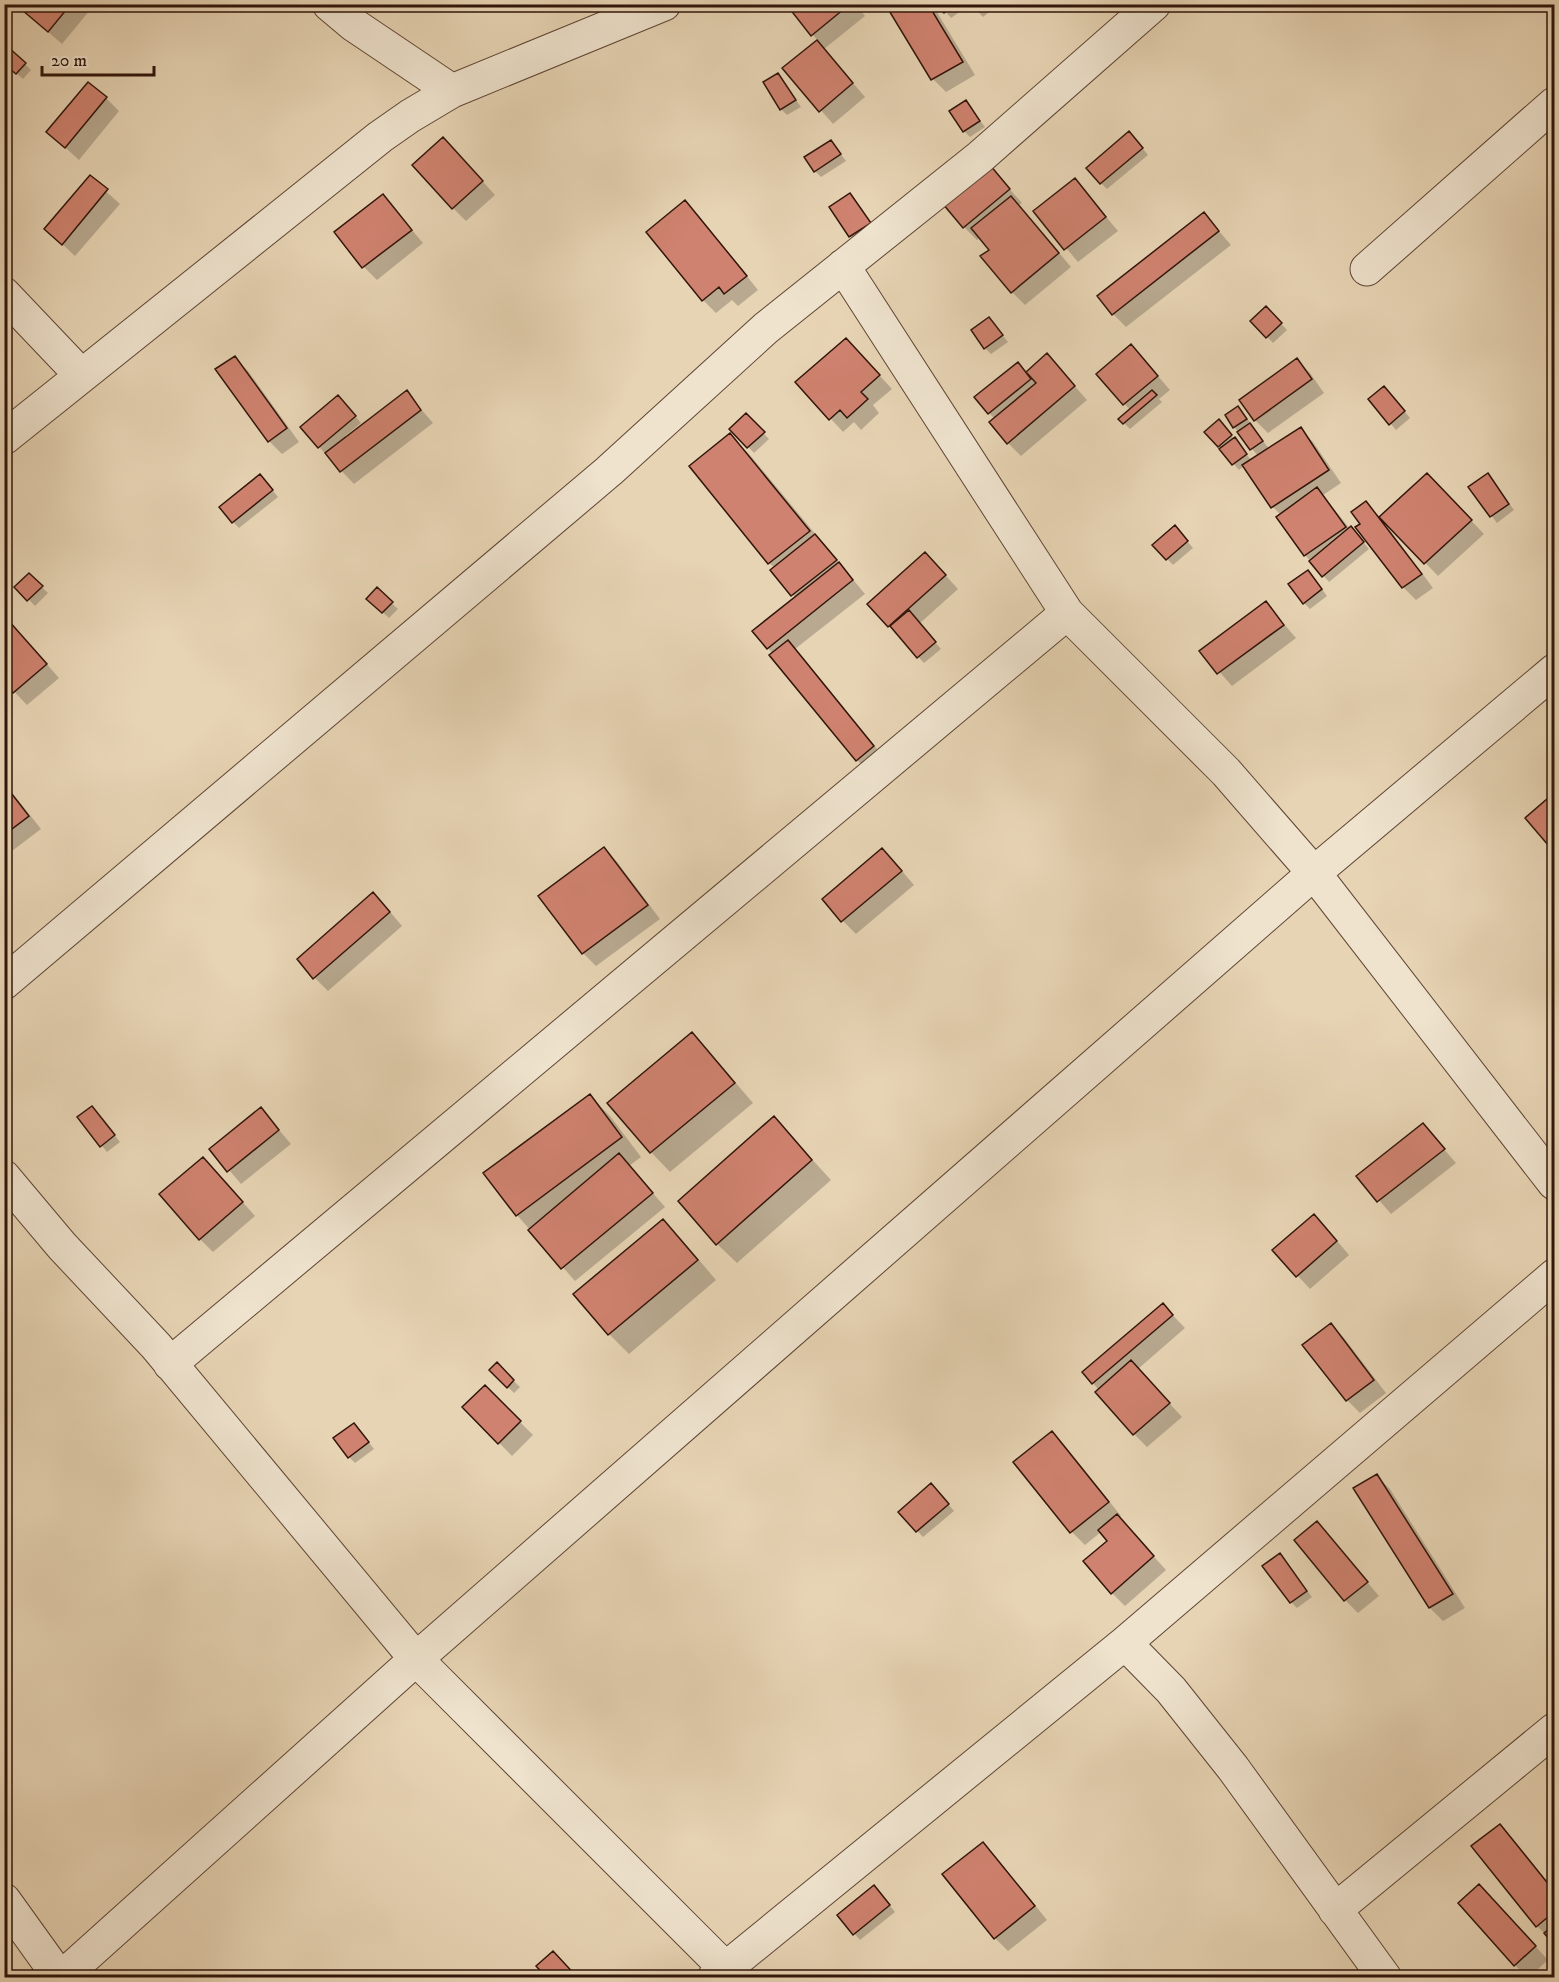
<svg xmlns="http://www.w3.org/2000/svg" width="1559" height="1982" font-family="'IM FELL DW Pica',serif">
  <rect width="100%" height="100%" fill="#e7d4b4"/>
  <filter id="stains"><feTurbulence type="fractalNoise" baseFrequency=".00333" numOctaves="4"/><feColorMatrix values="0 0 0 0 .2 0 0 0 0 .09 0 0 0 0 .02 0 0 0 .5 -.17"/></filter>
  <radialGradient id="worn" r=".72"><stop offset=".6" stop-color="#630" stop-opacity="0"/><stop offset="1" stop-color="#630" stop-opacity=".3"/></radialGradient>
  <path fill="#0003" d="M16,4H95L62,44Z
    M788,4H856L865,16L824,49L865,97L833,124L784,68L818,41Z
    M887,4H932L975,75L946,92L933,79Z
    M939,4H963L965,8L951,18Z
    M971,4H999L983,17Z
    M4,63L25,64L31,70L23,79Z
    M778,75L801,107L787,115L781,109Z
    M106,98L119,111L79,160L48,132Z
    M965,101L985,127L970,137L964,131Z
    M1135,139L1148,155L1107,189L1101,183Z
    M831,142L846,161L821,177L815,171Z
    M456,152L495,195L466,221L453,208Z
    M990,167L1022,203L1019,205L1071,267L1025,305L1012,292L991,250L980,237L977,240L964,227Z
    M90,177L120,204L75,256L46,229Z
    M1075,180L1118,231L1078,262L1035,211Z
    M850,195L876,230L856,242L850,236Z
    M383,196L423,243L377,280L364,267L336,232Z
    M685,202L698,215L758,290L738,306L732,300L716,313L703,300Z
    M1204,214L1231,245L1126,327L1113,314Z
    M1266,308L1287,330L1273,343L1252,321Z
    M994,325L1008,342L991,354L985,348Z
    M859,353L892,389L873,405L879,413L861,430L854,422L843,432L797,382Z
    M1047,355L1087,400L1021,456L1008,443L995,419L989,413L1026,373Z
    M235,358L248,371L299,442L282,454L269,441Z
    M1143,359L1170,390L1159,399L1162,402L1130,429L1120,419L1130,410L1098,374Z
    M1297,360L1310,373L1324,393L1268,433L1255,420L1241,401Z
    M406,392L433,423L354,484L319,447L344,403L361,423L345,436L347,438Z
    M1390,394L1410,418L1396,430L1370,399Z
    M1244,414L1269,449L1300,429L1313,442L1341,483L1323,495L1350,529L1357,534L1369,549L1329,582L1305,555L1278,518L1281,515L1273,507L1244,466L1239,470L1207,433L1225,428L1252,461L1258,456L1234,427Z
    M746,415L769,439L754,453L731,429Z
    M730,435L750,455L865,594L795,649L886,760L870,773L857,760L768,648L796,598L772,570L775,568L769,563Z
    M1488,475L1514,510L1497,523L1470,487Z
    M266,482L278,497L239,528L233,522Z
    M1440,488L1484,534L1438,576L1389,525L1387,526L1433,588L1416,600L1403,587L1357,527L1362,524L1366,503L1381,518Z
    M1181,534L1193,548L1173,565L1154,545Z
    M938,567L958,589L919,624L941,649L924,663L869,604Z
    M29,575L48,593L35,606L17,587Z
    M1314,578L1327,596L1310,609L1304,603Z
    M377,590L398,609L389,618L368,599Z
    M1266,603L1296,638L1232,686L1201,651Z
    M21,635L59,678L27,705L4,681Z
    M4,704L10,710L4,714Z
    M4,788L18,800L41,829L4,857Z
    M1554,795V850L1527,818Z
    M604,849L617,862L660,919L596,966L583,953L540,896Z
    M895,863L914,885L856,934L843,921Z
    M386,907L402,926L328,991L315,978Z
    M692,1034L711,1054L753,1103L670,1172L651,1152L609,1103Z
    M590,1096L610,1116L641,1157L629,1166L665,1207L575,1281L517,1215Z
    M261,1109L291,1144L241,1184L211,1149Z
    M98,1114L120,1142L107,1152L79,1117Z
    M774,1118L831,1180L737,1263L717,1244Z
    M1423,1125L1456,1163L1391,1214L1359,1177Z
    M216,1172L255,1216L213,1252L200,1239Z
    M663,1221L682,1240L716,1280L629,1354L609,1334L576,1294Z
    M1327,1229L1349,1255L1310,1289L1274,1250Z
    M1163,1305L1185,1328L1138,1369L1182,1417L1147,1447L1134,1434L1084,1372Z
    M1331,1325L1344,1338L1386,1393L1360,1413L1347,1400L1305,1345Z
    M497,1365L520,1387L514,1393L491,1370Z
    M485,1387L533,1435L512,1456L464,1407Z
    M354,1424L374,1449L355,1463L349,1457Z
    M1052,1433L1065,1446L1121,1516L1119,1518L1166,1570L1125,1606L1112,1593L1109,1541L1101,1532L1085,1545L1072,1532L1015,1462Z
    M1377,1476L1390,1489L1465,1608L1443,1621L1430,1608L1355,1489Z
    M937,1491L954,1511L923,1537L900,1512Z
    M1317,1523L1379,1596L1358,1613L1345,1600Z
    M1280,1555L1312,1597L1297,1608L1291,1602Z
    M1500,1826L1513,1839L1554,1890V1943L1537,1926Z
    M983,1844L996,1857L1047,1920L1008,1951L995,1938Z
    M880,1893L895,1912L860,1940L839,1916Z
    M1492,1899L1548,1960L1528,1978L1515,1965Z"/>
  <path fill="#cf826f" stroke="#31150a" stroke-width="1.5" d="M15,4H71L48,32Z
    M786,4H850L811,36Z
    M885,4H928L963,62L931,80Z
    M937,4H955L944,13Z
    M817,40L853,83L819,112L782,68Z
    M8,47L26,63L16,74L4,64V50Z
    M778,73L796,100L780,110L763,82Z
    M88,82L107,97L65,148L46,132Z
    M966,100L980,121L963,132L949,111Z
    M1129,131L1143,148L1100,184L1086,168Z
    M443,137L483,181L452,209L412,165Z
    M831,140L841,154L814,172L804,157Z
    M990,165L1010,189L963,228L943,204Z
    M90,175L108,189L62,245L44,229Z
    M1075,178L1106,217L1064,250L1033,211Z
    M850,193L871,223L849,237L829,207Z
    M383,194L412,230L362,268L334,232Z
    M1011,196L1059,253L1011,293L980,256L989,250L971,228Z
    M685,200L747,276L724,294L719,287L702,301L646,232Z
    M1204,212L1219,231L1112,315L1097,296Z
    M1266,306L1282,323L1266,338L1250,321Z
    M989,317L1003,335L984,349L971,330Z
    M846,338L880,375L861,392L868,399L847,418L840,410L829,420L795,382Z
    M1131,344L1158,376L1123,405L1096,374Z
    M1047,353L1075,386L1007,444L989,422L1036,383L1026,372Z
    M235,356L287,428L268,442L215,369Z
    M1297,358L1312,379L1254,421L1239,400Z
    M1018,362L1031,379L988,414L974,397Z
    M1384,386L1405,411L1389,425L1368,399Z
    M407,390L421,410L340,472L325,453Z
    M1152,390L1157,395L1123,424L1118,419Z
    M338,395L356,416L318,448L300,427Z
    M1238,406L1247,419L1233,428L1225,415Z
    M746,413L765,432L747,448L729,429Z
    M1219,419L1232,435L1218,447L1204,432Z
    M1250,423L1263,441L1250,450L1237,432Z
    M1301,427L1329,470L1271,508L1242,465Z
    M730,433L810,531L768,564L689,466Z
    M1235,437L1247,454L1232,465L1219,449Z
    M1427,473L1472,520L1424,564L1379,517Z
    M1488,473L1509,504L1490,517L1468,487Z
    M260,474L273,490L232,523L219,507Z
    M1317,487L1346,527L1304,556L1276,517Z
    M1366,501L1422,574L1402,588L1355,527L1360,524L1351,512Z
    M1175,525L1188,541L1166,560L1152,545Z
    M1351,526L1364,542L1322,577L1309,561Z
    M815,534L837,560L791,596L770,570Z
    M925,552L946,575L888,627L867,604Z
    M839,562L853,580L767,649L752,631Z
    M1308,570L1322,589L1303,604L1288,584Z
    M29,573L43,586L27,601L14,587Z
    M377,587L393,602L382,613L366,599Z
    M1266,601L1284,625L1217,674L1199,651Z
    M909,610L936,642L917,658L890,626Z
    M8,620L47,664L13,693L4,684V622Z
    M788,640L874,746L856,761L769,655Z
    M5,785L29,816L4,835V786Z
    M1554,793V852L1525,818Z
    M604,847L648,905L582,954L538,896Z
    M882,848L902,871L841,922L822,899Z
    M373,892L390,912L313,979L297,959Z
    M692,1032L735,1083L650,1153L607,1103Z
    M590,1094L622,1137L516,1216L483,1173Z
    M92,1106L115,1135L100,1147L77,1117Z
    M261,1107L279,1130L227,1172L209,1149Z
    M774,1116L812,1160L716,1245L678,1201Z
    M1423,1123L1445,1149L1377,1202L1356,1176Z
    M619,1153L653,1193L561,1269L528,1230Z
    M203,1157L243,1202L199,1240L159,1194Z
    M1314,1214L1337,1241L1296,1277L1272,1250Z
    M663,1219L698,1260L608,1335L573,1294Z
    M1163,1303L1173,1315L1092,1384L1082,1372Z
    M1331,1323L1374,1380L1346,1401L1302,1345Z
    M1131,1360L1170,1403L1133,1435L1095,1392Z
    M497,1362L514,1380L507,1388L489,1370Z
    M485,1385L521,1421L498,1444L462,1407Z
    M354,1423L369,1442L348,1458L333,1438Z
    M1052,1431L1109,1502L1070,1533L1013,1462Z
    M1377,1474L1453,1594L1429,1608L1353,1488Z
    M931,1483L949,1504L916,1532L898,1512Z
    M1117,1514L1154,1556L1111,1594L1083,1561L1107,1541L1098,1530Z
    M1317,1521L1368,1582L1344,1601L1294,1540Z
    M1280,1553L1307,1591L1290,1603L1262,1566Z
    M1500,1824L1554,1891V1912L1536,1927L1471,1846Z
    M983,1842L1035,1906L994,1939L942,1874Z
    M1479,1884L1536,1946L1514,1966L1458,1903Z
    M874,1885L890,1905L853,1935L837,1915Z
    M1554,1925V1945L1544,1933Z
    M553,1951L578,1978H547L536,1966Z"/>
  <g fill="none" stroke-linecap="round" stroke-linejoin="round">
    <g stroke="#5e4534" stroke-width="35">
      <path id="minor" d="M329,4L354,25L452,91
        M843,266L1067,613L1226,772L1314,873L1554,1183
        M1367,269L1554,104
        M4,294L81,375
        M4,438L380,137L410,116L452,91L664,4
        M4,983L609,471L766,328L980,157L1154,4
        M4,1177L62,1246L156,1346L416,1659L735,1978
        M170,1364L1067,613
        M1125,1643L1171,1690L1233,1768L1385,1978
        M4,1900L60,1978
        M1335,1910L1554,1730
        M714,1978L1125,1643L1554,1276"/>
    </g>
    <g stroke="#5e4534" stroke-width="35">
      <path id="tertiary" d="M61,1978L416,1659L1314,873L1554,671"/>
    </g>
    <use href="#minor" stroke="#efe3ce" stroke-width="33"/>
    <use href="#tertiary" stroke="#efe3ce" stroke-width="33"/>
  </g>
  <rect width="1559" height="1982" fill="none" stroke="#e7d4b4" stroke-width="24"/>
  <rect x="6" y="6" width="1547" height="1970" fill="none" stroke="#31150a" stroke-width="3"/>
  <rect x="12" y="12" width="1535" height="1958" fill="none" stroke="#31150a" stroke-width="1.5"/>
  <path d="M42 66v9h112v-9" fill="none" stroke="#31150a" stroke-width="3"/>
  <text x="51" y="66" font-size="18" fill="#31150a" stroke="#efe3ce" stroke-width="4.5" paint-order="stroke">20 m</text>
  <rect width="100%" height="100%" filter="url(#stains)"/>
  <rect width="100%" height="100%" fill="url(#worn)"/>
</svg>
